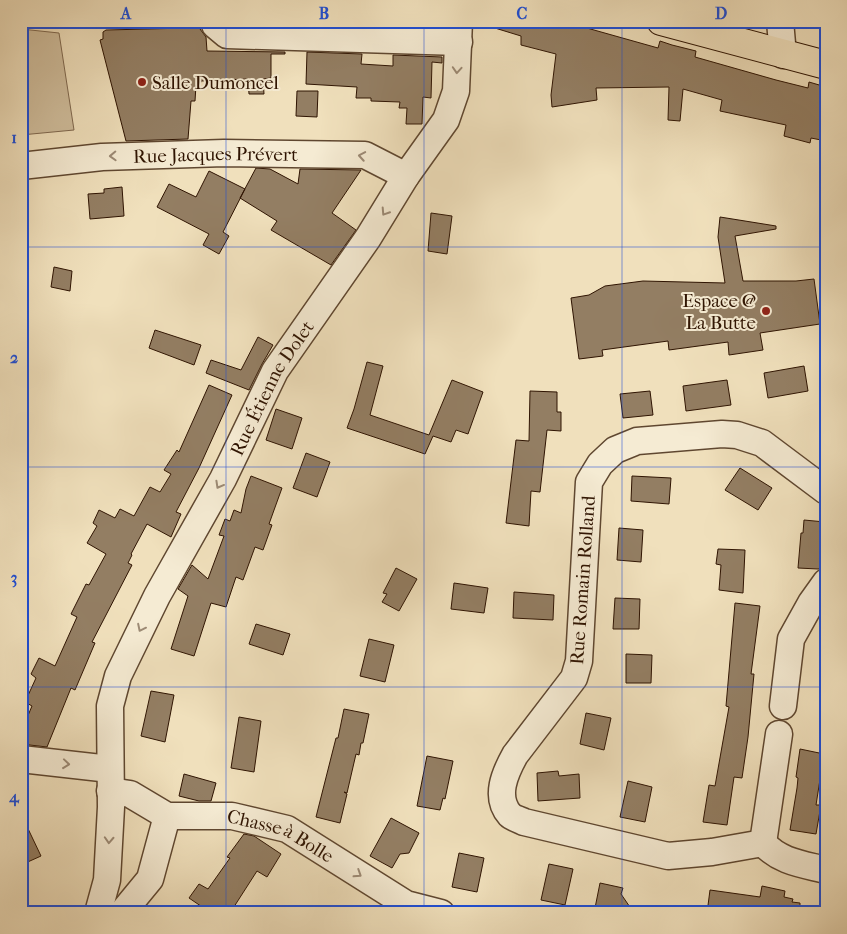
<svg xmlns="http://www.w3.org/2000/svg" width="847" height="934" font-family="'IM FELL French Canon',serif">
  <rect width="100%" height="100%" fill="#f0e0bc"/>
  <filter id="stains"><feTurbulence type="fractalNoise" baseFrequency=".004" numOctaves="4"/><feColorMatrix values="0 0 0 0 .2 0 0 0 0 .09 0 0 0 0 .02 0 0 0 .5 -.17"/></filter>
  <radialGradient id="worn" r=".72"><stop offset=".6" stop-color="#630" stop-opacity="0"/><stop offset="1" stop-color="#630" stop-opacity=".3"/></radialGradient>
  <path fill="#cfbd9c" stroke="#7f684f" d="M21,29L59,33L74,130L21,135Z"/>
  <path fill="#937e63" stroke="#2f1402" d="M189,21H199L200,29L206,37L207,51L285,52V54H271V78L263,79L264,94H249L248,79L201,81L200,85H196L195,101H191L188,139L126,141L100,40L103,39V32L106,30L188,28Z
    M396,21H444V27L395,25Z
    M485,21H562L658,48L660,41L672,45L696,51L695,57L776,80L808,88L809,82L826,87V141L811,138L810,143L784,136L786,125L720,111L722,100L683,89L680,121L668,120L669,87L596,88L597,100L552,107L551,95L556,54L521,45V36L485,25Z
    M307,52L362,54L361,64L393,66V55L442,57V63L432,62L431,98L423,97L422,124H406L407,108H399L400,102L371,101V98H356L357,87L306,84Z
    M297,91H318L317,117L296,116Z
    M256,168L270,169L298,184L300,169L361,170L332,213L356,230L331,265L271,230L277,221L240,198Z
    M209,171L245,189L223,232L229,236L219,254L203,245L209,234L157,207L169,184L196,197Z
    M122,187L124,216L90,219L88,194L104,193V189Z
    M431,213L452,216L447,254L428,251Z
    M720,217L776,226V229L735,236L743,281H796L814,279L820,324L760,333L763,350L729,355L728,342L669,350L668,341L602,350L603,356L579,359L571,298L589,295L605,286L643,281L725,283L718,237Z
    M54,267L72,271L70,291L51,287Z
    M155,330L201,345L194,365L149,348Z
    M258,337L273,345L262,364L249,390L206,373L211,360L241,370Z
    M367,362L383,366L370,415L429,435L452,380L483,392L468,434L456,430L451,442L433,436L425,454L347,428L354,409Z
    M804,366L808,391L768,398L764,373Z
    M727,380L731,405L686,411L683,386Z
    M209,385L232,395L199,468L176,512L181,514L171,537L147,524L131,554L132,555L128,563L132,565L92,642L95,643L75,690L71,688L47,747L21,744V739L26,726L24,725L32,706L25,702L36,678L31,674L39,658L55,666L77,617L71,614L86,584L89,585L106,554L87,543L97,526L93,523L99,510L115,518L120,509L134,516L150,487L160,492L171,474L164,470L177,450L179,452Z
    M530,391L557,392V412H561V431L547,430L540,492L531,491L529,526L506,523L516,440L529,441Z
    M650,391L653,415L623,418L620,394Z
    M276,409L302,418L292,449L266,440Z
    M306,453L330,462L317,497L293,488Z
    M740,468L772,488L758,510L725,490Z
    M251,476L282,488L269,524L272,525L263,550L255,547L243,580L236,577L226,607L211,603L194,656L171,649L188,596L178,589L192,565L208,579L224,536L219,535L225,519L230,521L234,510L241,513L246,489Z
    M632,476L671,478L669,504L631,501Z
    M804,520L825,522L826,550L824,568L818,569L798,568L801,533H803Z
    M619,528L643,530L641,562L617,560Z
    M718,549L745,550L743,593L719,590L721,565L716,564Z
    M396,568L417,579L399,611L382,602L387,594L383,593Z
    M454,583L488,588L484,613L451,609Z
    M514,592L554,595L553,620L513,618Z
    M615,598L640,599L639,629H613Z
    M735,603L760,606L751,674H754L748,737L742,778L734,777L727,825L703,822L709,785L715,786L729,707L726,706Z
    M256,624L290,634L283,655L249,644Z
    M369,639L394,645L385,682L360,676Z
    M626,654L652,655L651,683H626Z
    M151,691L174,695L165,742L141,736Z
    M344,709L369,714L363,743H361L359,755L356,754L347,793L344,792L347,794L340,823L316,817L336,738H338Z
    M586,713L611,718L604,750L580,744Z
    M239,717L261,721L254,772L231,768Z
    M800,749L824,754L816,805H821L816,834L790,830L797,788L798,778L796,777Z
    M427,756L453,761L445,799L443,798L440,810L417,806Z
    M558,771L559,776L579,774L580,798L538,801L537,773Z
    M184,774L216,783L211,801H199L179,796Z
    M628,781L652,787L645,822L620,817Z
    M21,814L41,856L21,865Z
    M391,818L419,833L409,853L400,854L392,868L370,856Z
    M244,834L254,836L281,854L267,877L257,871L230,913H211L189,898L199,884L208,889L230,858L227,857Z
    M459,853L484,858L477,892L452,887Z
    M549,864L573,869L565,905L541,900Z
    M600,883L623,888L621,894L634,913H594Z
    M762,886L785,891L784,897L793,899L792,902L800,903V913H707L710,890L760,897Z"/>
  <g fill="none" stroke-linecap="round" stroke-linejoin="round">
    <g stroke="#5f4730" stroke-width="29">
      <g id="minor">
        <path d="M214,21L215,25L227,35L459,42"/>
        <path d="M780,21L783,55"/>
        <path id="s1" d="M21,166L102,157L224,153L365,155L406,176"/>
        <path d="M826,491L762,443L737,435L722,434L637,441L615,450L600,464L589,482L579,661L574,678L515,755C505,773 494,797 510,815C513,818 520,820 524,822L668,856L712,852L763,843C780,862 802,864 826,870"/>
        <path d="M783,706L791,639L811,603L826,582"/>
        <path d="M21,759L110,769"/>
        <path id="s2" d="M110,791L130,794L167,816H232L287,829L406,904L441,913"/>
        <path d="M763,843L779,734"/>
        <path id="s3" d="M98,913L107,880L111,807L110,706L118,676L157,596L223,479L275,371L368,238L406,176L446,120L456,91L459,21"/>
        <path d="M122,913L150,879L167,816"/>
      </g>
    </g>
    <g stroke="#2f1402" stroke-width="30">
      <path id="major" d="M661,21L826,65"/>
    </g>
    <use href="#minor" stroke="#f5ebd3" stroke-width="26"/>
    <use href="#major" stroke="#f0e0bc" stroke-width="28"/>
  </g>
  <defs><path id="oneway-chevron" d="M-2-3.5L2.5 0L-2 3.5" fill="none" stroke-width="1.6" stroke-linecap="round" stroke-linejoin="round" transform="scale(1.25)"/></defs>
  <g stroke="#9c8a75">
    <use href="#oneway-chevron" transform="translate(457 70) rotate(94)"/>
    <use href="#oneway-chevron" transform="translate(113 156) rotate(178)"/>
    <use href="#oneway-chevron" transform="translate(362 156) rotate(-170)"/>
    <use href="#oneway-chevron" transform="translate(385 212) rotate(123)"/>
    <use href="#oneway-chevron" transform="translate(219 485) rotate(119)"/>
    <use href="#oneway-chevron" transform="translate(141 628) rotate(116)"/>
    <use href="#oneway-chevron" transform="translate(66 764) rotate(6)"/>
    <use href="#oneway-chevron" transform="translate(109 840) rotate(93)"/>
    <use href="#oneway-chevron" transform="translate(358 874) rotate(33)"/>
  </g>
  <path fill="none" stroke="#1d4ed8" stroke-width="1" stroke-opacity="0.55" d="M226,21V913M424,21V913M622,21V913M21,247H826M21,467H826M21,687H826"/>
  <g fill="#8f2418" stroke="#f5ebd3" stroke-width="2">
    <circle cx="142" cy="82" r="5"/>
    <circle cx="766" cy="311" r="5"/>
  </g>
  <g text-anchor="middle" stroke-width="4" stroke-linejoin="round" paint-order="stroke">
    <g font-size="19" fill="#2f1402" stroke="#f5ebd3" text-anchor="start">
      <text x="152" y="89">Salle Dumoncel</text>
      <text x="756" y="307" text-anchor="end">Espace @<tspan x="756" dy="22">La Butte</tspan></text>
    </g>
    <g font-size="19" fill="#2f1402" stroke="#f5ebd3">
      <text dy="7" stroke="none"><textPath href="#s1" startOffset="195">Rue Jacques Prévert</textPath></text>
      <text dy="7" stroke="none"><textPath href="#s3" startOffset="566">Rue Étienne Dolet</textPath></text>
      <text transform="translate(582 580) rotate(-86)" y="7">Rue Romain Rolland</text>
      <text dy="7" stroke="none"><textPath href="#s2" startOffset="181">Chasse à Bolle</textPath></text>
    </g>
  </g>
  <rect width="847" height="934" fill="none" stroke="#f0e0bc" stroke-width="55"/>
  <rect x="28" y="28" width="792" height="878" fill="none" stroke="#1d4ed8" stroke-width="2"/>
  <g font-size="16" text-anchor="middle" font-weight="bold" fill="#1d4ed8">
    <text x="126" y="19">A</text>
    <text x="324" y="19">B</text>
    <text x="522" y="19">C</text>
    <text x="721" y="19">D</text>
    <text x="14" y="143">1</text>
    <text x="14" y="363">2</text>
    <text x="14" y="583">3</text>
    <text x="14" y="802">4</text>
  </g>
  <rect width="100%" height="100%" filter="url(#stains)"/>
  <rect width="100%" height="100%" fill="url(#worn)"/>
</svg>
